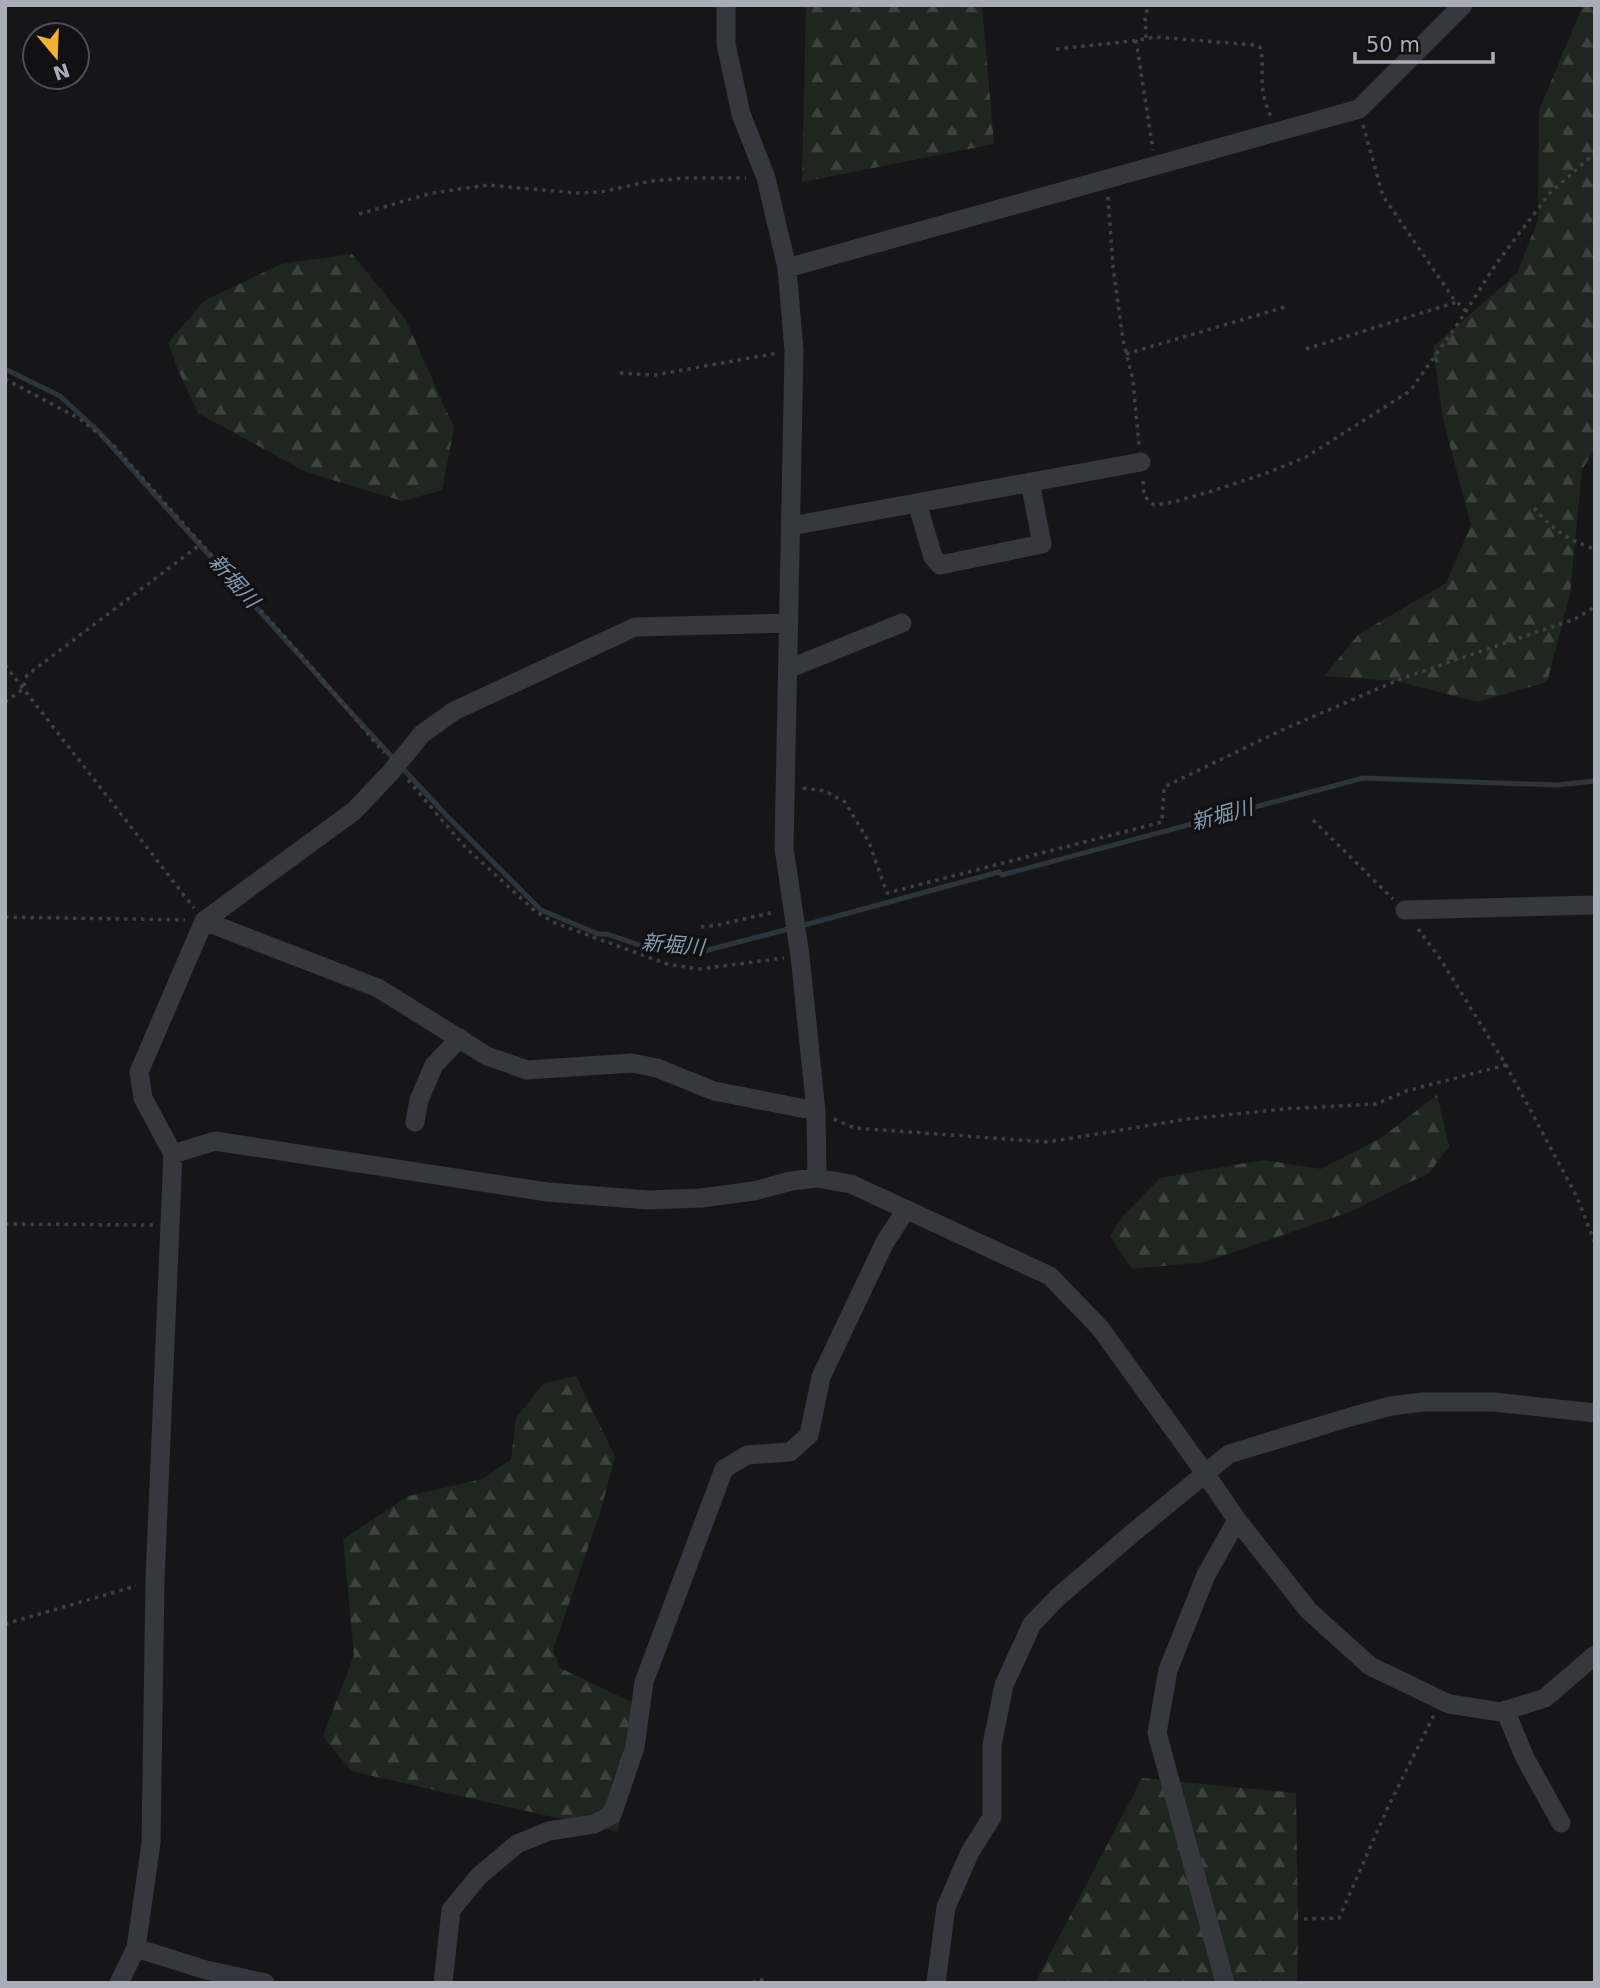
<svg xmlns="http://www.w3.org/2000/svg" width="1600" height="1988" font-family="'DejaVu Sans','Noto Sans JP',sans-serif">
  <defs>
    <pattern id="forest-firs" width="22" height="20" patternUnits="userSpaceOnUse" patternTransform="scale(1.75)"><rect width="22" height="20" fill="#1e261f"/><path d="M5 1l3.5 6h-7zM16 11l3.5 6h-7z" fill="#3c433d"/></pattern>
  </defs>
  <rect width="100%" height="100%" fill="#161618"/>
  <path fill="url(#forest-firs)" d="M806,5H982L994,144L802,182Z
    M1583,5H1595V448L1582,470L1570,594L1547,682L1478,702L1396,681L1324,676L1359,634L1446,583L1471,525L1443,419L1433,347L1517,273L1538,220L1539,110Z
    M352,254L406,320L454,428L442,490L402,501L306,472L198,413L178,370L168,343L204,301L281,264Z
    M1437,1095L1449,1146L1429,1173L1352,1211L1205,1262L1132,1269L1110,1236L1123,1216L1160,1178L1263,1160L1321,1169L1381,1138Z
    M576,1376L615,1457L600,1513L553,1650L560,1668L638,1705L618,1832L351,1771L323,1736L354,1655L343,1539L408,1496L483,1479L511,1459L516,1418L544,1383Z
    M1142,1778L1296,1793L1298,1928L1297,1983H1035Z"/>
  <g fill="none" stroke-linecap="round" stroke-linejoin="round">
    <path stroke="#2c353c" stroke-width="5" d="M5,369L60,396L99,432L172,514L356,718L446,815L541,910L598,934H607L642,946L704,951L792,928
      M801,926L999,872L1002,875L1363,778L1557,785L1595,781"/>
    <path stroke="#3d3f44" stroke-width="3.5" stroke-dasharray="3.5 5" stroke-linecap="butt" d="M1146,38L1145,16L1149,5
      M1136,40L1153,150
      M1056,49L1132,41L1155,37L1255,45L1260,47C1263,58 1262,66 1262,77C1262,91 1265,104 1271,117
      M1363,125L1383,196L1453,298L1466,311
      M1108,197L1113,267L1123,340L1133,380L1139,446
      M359,214L432,193L488,185L575,193L601,192L651,181L685,178H746
      M1306,349L1457,302
      M1126,354L1285,307
      M620,373L655,375L778,353
      M5,379L80,419L114,446L317,673L384,753
      M1143,481L1144,496L1154,505L1174,502L1212,491L1267,473L1306,457L1410,391L1459,322L1496,264L1550,193L1595,153
      M1534,508C1553,530 1568,540 1595,549
      M5,665L194,908
      M5,702L23,689L27,675L201,544
      M408,780L465,847L535,911L555,923L667,964L700,969L784,958
      M803,788L825,791L845,802L869,842L887,893L1162,822L1164,787L1284,729L1403,678L1575,619L1595,607
      M1313,820L1393,899
      M5,917L185,920
      M701,927L718,925L774,912
      M1418,929L1441,960L1506,1065L1577,1197L1595,1243
      M834,1119L854,1128L1048,1142L1188,1119L1284,1109L1376,1104L1406,1091L1506,1065
      M5,1224L154,1225
      M5,1624L136,1586
      M1304,1919L1339,1918L1388,1807L1434,1715
      M753,1983L758,1979L770,1983"/>
    <path stroke="#37383d" stroke-width="19" d="M726,5V44L741,114L766,178L787,268L794,351L784,848L800,956L816,1111L817,1178
      M787,268L1359,109L1463,5
      M917,503L933,557L940,565L1042,544L1030,482
      M791,526L1141,462
      M788,669L902,623
      M1405,910L1595,905
      M204,921L378,988L487,1056L527,1070L632,1063L657,1068L714,1091L816,1111
      M415,1122L419,1100L434,1065L460,1038
      M173,1154L215,1141L547,1192L648,1200L701,1198L754,1191L791,1181L817,1178L851,1184L1050,1276L1100,1328L1205,1473L1237,1520L1309,1611L1370,1666L1449,1704L1501,1712L1545,1698L1595,1655
      M1505,1710L1525,1758L1561,1823
      M136,1948L206,1970L265,1983
      M119,1983L136,1948L151,1843L155,1580L173,1154L143,1098L139,1072L204,921L354,811L390,773L422,734L454,711L635,627L789,623
      M443,1983L451,1910L479,1876L517,1844L549,1831L594,1824L612,1815L635,1747L644,1682L724,1469L747,1455L790,1452L809,1435L821,1377L885,1242L906,1210
      M936,1983L946,1907L970,1852L992,1817V1745L1004,1685L1032,1624L1058,1597L1134,1532L1229,1454L1350,1417L1391,1406L1423,1402H1494L1595,1413
      M1225,1983L1157,1733L1168,1670L1206,1575L1237,1520"/>
  </g>
  <g text-anchor="middle" stroke-width="7" stroke-linejoin="round" paint-order="stroke">
    <g font-size="21" font-style="italic" fill="#7f9bb3" stroke="#111113">
      <text transform="translate(234 581) rotate(48)" y="7">新堀川</text>
      <text transform="translate(1222 815) rotate(-15)" y="7">新堀川</text>
      <text transform="translate(673 945) rotate(5)" y="7">新堀川</text>
    </g>
  </g>
  <rect width="1600" height="1988" fill="none" stroke="#a8adb8" stroke-width="14"/>
  <g transform="translate(56 56) rotate(161)"><circle r="33" fill="#111113" stroke="#4d4f55" stroke-width="2"/>
  <path d="M0-5L12 26L0 18L-12 26Z" fill="#f2b134"/>
  <text y="-10" font-size="19" font-weight="bold" text-anchor="middle" fill="#a8adb8">N</text>
  </g>
  <path d="M1355 52v10h138v-10" fill="none" stroke="#a8adb8" stroke-width="3.5"/>
  <text x="1366" y="52" font-size="21" fill="#a8adb8" stroke="#111113" stroke-width="5" paint-order="stroke">50 m</text>
</svg>
